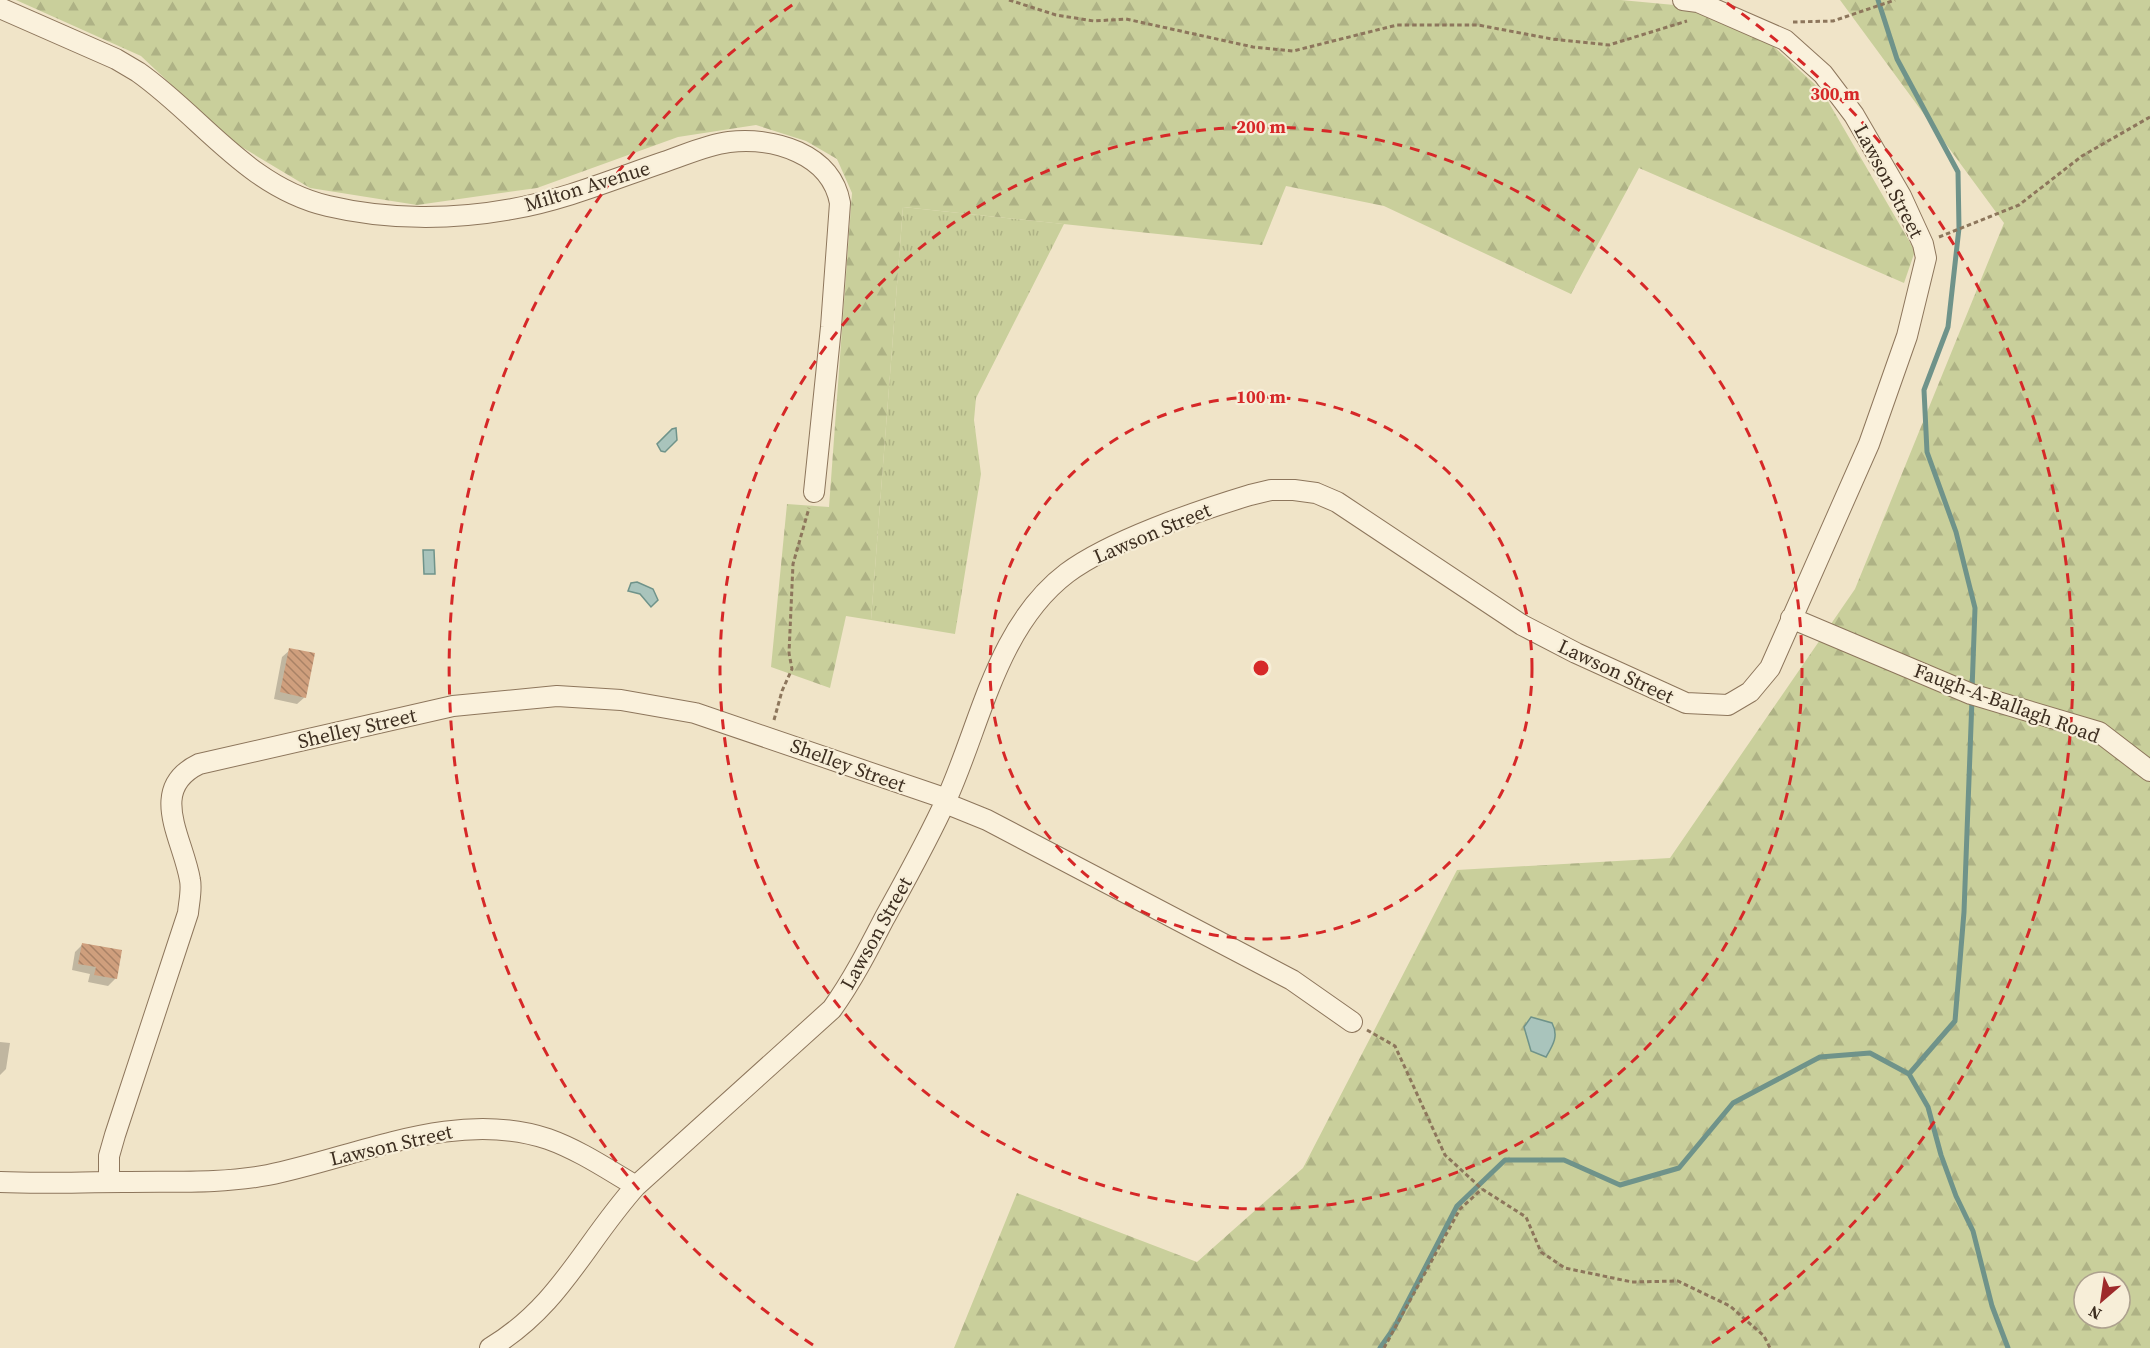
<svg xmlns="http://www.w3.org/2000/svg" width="2150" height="1348" font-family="'Source Serif 4',serif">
  <defs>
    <pattern id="grass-tufts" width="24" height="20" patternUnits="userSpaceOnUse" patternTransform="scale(1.5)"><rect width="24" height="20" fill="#c9cf9b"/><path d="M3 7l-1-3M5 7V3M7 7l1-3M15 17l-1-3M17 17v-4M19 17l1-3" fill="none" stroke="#aeb285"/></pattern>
    <pattern id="forest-firs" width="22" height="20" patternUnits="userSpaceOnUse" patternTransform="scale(1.5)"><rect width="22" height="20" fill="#c9cf9b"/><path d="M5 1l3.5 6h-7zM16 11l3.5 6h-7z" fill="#aeb285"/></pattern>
    <pattern id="building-back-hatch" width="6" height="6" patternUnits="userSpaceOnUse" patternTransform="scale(1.5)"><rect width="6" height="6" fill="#cf9f7d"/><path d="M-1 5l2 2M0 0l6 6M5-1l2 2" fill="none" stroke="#a98266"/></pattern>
  </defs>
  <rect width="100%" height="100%" fill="#f0e4c8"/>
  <path fill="url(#grass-tufts)" d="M903,207L1064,224L976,398L974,420L981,474L955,634L871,620Z"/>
  <path fill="url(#forest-firs)" fill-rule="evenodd" d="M16,0H1621L1685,6L1770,43L1822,91L1915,251L1904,283L1639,168L1571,294L1384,206L1286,186L1262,245L903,207L871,620L846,616L830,688L771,667L787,504L829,507L852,193L837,159L806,141L756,125L678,137L537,188L417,205L310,188L230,140L141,56Z
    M1840,0H2150V1348H954L1017,1193L1197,1262L1303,1168L1457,870L1670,858L1855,589L2004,223ZM2084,1282H2120V1318H2084Z"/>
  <path fill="#a9c4bc" stroke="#6f938a" stroke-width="1.5" d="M676,428L677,440L665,452L661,451L657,444L672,429Z
    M423,550H434L435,574H424Z
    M637,582L653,589L658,600L651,607L640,594L628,591L631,583Z
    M1531,1017L1552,1023C1559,1036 1553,1045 1546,1057L1531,1051L1524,1027Z"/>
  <path fill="#0003" d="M290,650L305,697L297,704L274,699L282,657Z
    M82,945L115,979L108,986L88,982L90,974L72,970L75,952Z
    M0,1042L10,1043L6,1069L0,1075Z"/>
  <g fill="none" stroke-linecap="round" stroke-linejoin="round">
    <path stroke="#6f938a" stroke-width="5" d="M1878,0L1897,59L1958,172L1959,228L1948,327L1924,390L1927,452L1956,532L1975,608L1972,690
      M1909,1074L1955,1021L1964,912L1972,699
      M1380,1348L1394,1328L1457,1206L1505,1160H1564L1620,1185L1679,1168L1733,1103L1820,1057L1870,1053L1909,1074L1928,1107L1941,1155L1956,1196L1973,1231L1992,1306L2008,1348"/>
  </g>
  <path fill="url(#building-back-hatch)" d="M289,648L315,653L306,698L280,692Z
    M82,943L122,950L117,979L94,975L96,967L78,964Z"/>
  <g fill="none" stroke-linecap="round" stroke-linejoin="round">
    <g stroke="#8d765c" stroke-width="22">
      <path id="minor" d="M0,8L116,59L138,72C202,117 247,187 328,206C387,220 452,220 512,209C564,200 614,179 664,162C685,155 706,145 729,142C773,137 831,153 840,203L831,327L814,492
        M1791,618L1971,694L2099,732L2150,771
        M945,803L987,820L1292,980L1352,1022
        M0,1182C41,1184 82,1182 123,1182C171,1181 220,1184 268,1175C358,1157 455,1108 548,1139C579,1150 607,1169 636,1186
        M109,1182V1156L115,1135L188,913C189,902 192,890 190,880C183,838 147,789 199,764L453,706L557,696L621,700L695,713L947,799
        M490,1348C560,1306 584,1244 636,1186L832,1009C852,981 868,950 884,919C906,879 928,840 947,798C981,723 997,626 1067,573C1110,541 1197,511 1250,495L1271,490H1294L1316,493L1337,502L1522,625L1576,653L1686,703L1728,705L1750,692L1770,668L1869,444L1907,336L1926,258L1923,244L1901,196L1854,115L1823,74L1785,40L1698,2L1683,0"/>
    </g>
    <path stroke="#8d765c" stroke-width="3" stroke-dasharray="4.5 3" stroke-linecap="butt" d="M1009,0L1056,15L1094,21L1126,19L1253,47L1293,51L1397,25H1478L1552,39L1609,45L1687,21
      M1793,22L1833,21L1895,0
      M1939,237L2019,205L2082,156L2150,117
      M774,720L782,691L792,669L789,653L793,564L809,508
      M1367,1030L1395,1046L1445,1155L1482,1189L1526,1217L1541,1252L1565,1268L1632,1282L1678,1281L1730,1306L1764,1336L1770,1348
      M1384,1348L1460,1209L1482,1189"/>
    <use href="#minor" stroke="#faf1dc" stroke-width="20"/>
  </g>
  <g fill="none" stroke="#d62828" stroke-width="3" stroke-dasharray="10 8">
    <circle cx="1261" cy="668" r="271"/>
    <circle cx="1261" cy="668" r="541"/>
    <path d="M813 1345A812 812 0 0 1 795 3M1727 3A812 812 0 0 1 1709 1345"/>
  </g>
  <g text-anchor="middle" stroke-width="4.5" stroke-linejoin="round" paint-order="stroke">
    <g font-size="20" fill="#3d2e20" stroke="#f7eed8">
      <text transform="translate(1889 181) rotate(62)" y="7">Lawson Street</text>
      <text transform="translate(587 186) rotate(-17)" y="7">Milton Avenue</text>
      <text transform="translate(1152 533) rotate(-23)" y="7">Lawson Street</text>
      <text transform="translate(1616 671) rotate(25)" y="7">Lawson Street</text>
      <text transform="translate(2007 703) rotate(20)" y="7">Faugh-A-Ballagh Road</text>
      <text transform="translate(357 728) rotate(-13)" y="7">Shelley Street</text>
      <text transform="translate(848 765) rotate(20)" y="7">Shelley Street</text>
      <text transform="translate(876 933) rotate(-61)" y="7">Lawson Street</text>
      <text transform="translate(391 1145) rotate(-13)" y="7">Lawson Street</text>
    </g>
  </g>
  <circle cx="1261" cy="668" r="9" fill="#d62828" stroke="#f7eed8" stroke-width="3"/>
  <g font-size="18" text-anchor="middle" font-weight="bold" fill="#d62828" stroke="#f7eed8" stroke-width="4.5" stroke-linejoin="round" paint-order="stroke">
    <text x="1835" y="100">300 m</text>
    <text x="1261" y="133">200 m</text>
    <text x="1261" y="403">100 m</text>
  </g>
  <g transform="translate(2102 1300) rotate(209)"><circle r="28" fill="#f7eed8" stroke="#ada18e" stroke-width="1.5"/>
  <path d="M0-4.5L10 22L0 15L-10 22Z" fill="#9e2a2b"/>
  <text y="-9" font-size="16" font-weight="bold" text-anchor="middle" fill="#3d2e20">N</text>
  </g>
</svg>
